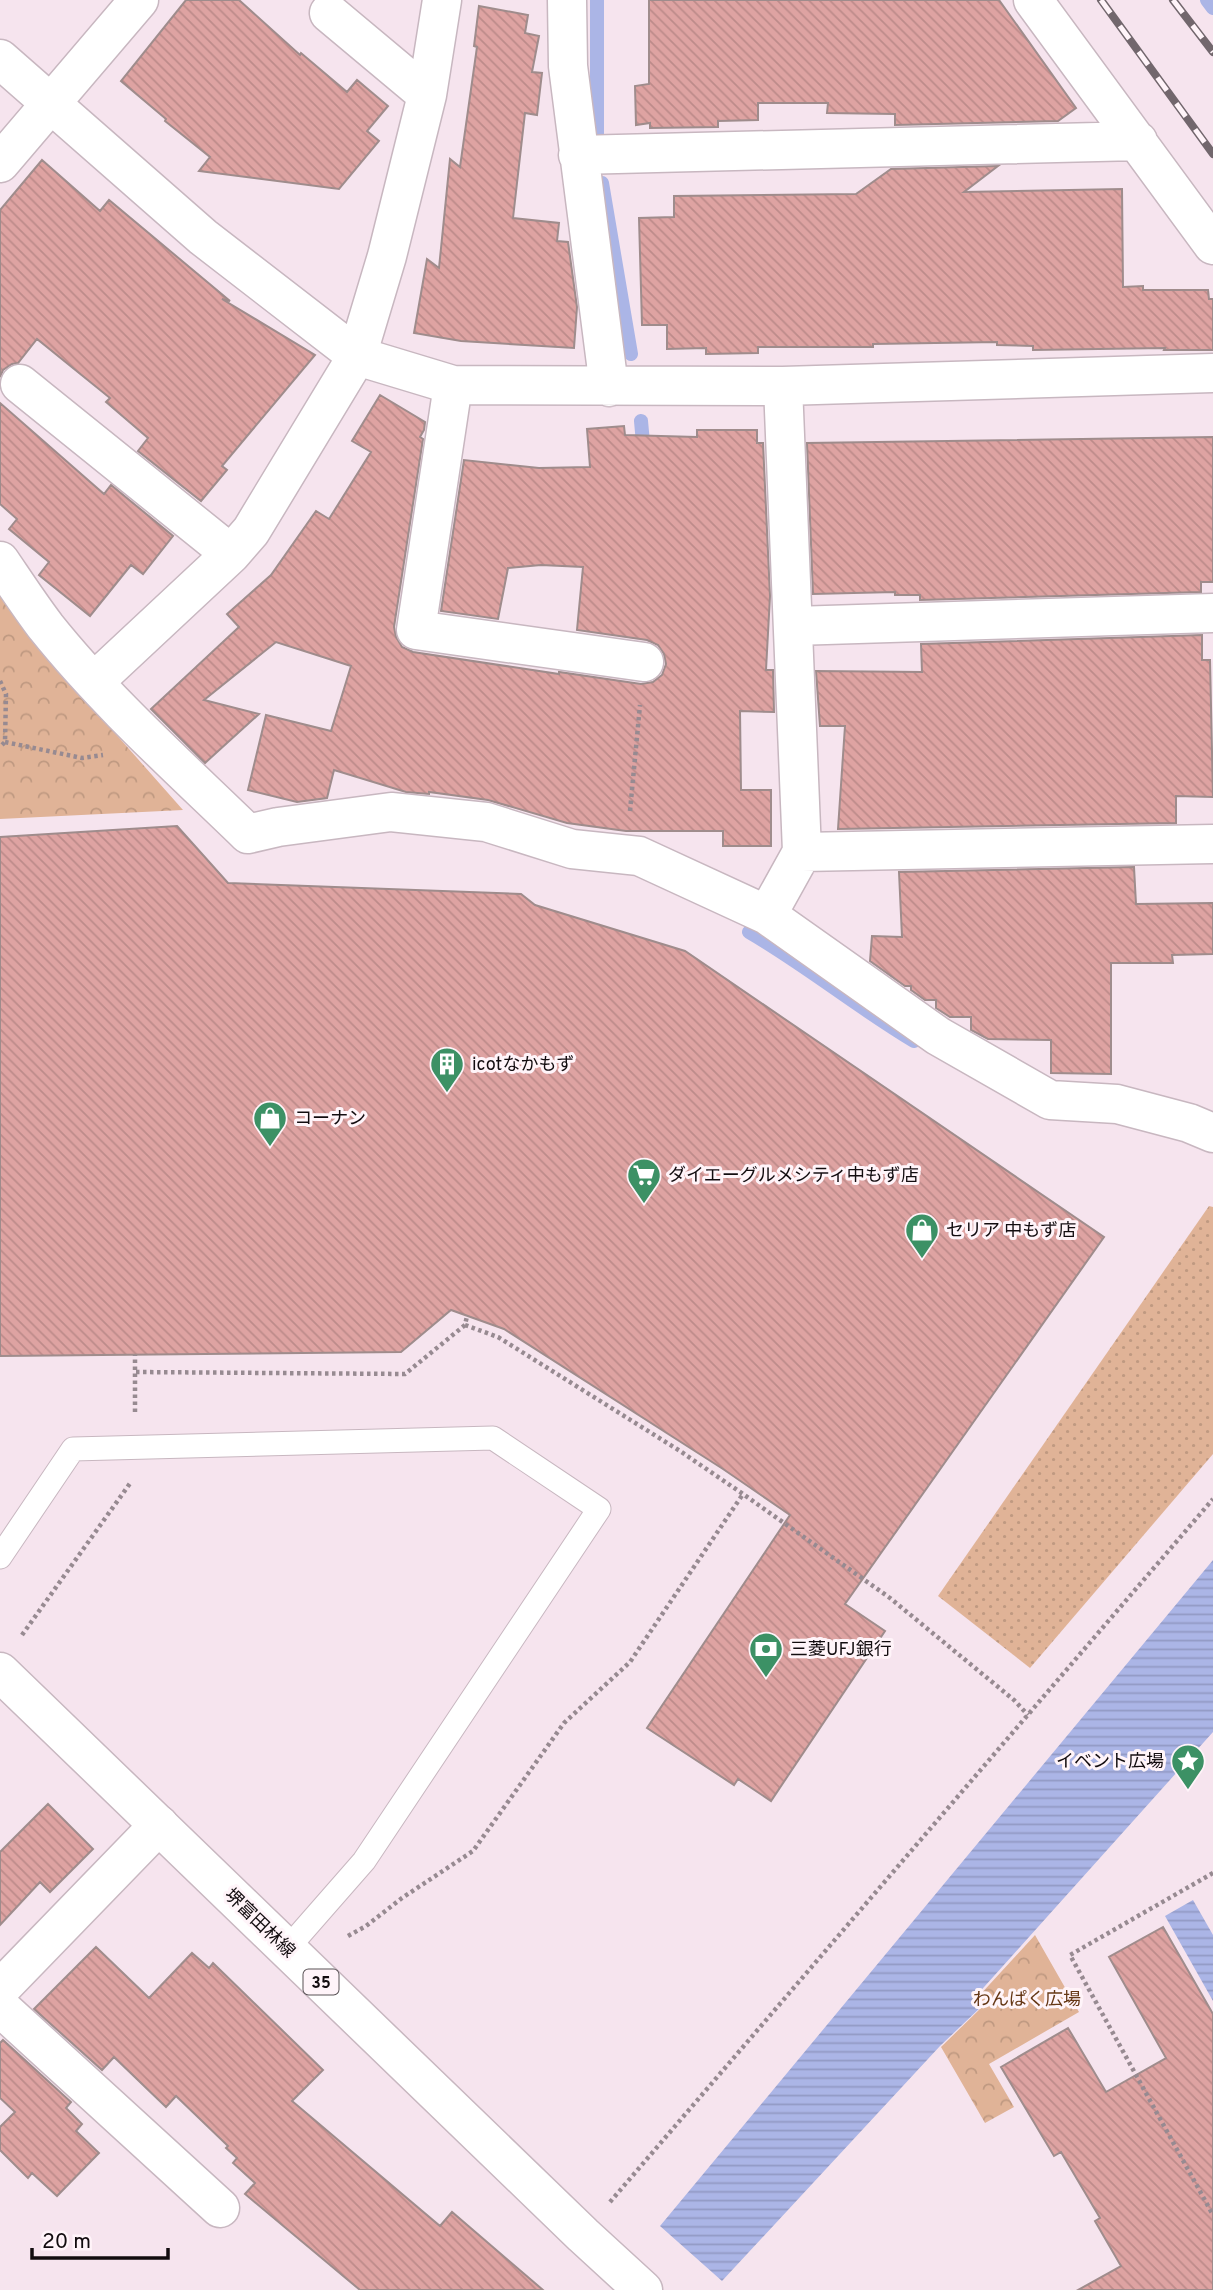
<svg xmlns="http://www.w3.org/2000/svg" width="1213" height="2290" font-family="Overpass,'Noto Sans JP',sans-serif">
  <defs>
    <pattern id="grass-dots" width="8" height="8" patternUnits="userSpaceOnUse" patternTransform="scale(1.75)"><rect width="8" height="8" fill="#e0b397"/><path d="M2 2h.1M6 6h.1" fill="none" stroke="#bf9981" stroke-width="1.8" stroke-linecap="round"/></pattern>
    <pattern id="park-crowns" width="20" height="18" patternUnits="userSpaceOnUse" patternTransform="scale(1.75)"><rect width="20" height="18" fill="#e0b397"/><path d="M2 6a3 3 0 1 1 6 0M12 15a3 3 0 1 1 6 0" fill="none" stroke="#bf9981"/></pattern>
    <pattern id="water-rules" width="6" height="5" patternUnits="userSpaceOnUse" patternTransform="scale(1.75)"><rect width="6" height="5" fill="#abb5e6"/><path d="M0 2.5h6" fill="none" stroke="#929ac4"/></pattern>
    <pattern id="building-back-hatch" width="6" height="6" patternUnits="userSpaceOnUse" patternTransform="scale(1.75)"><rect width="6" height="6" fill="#dea3a2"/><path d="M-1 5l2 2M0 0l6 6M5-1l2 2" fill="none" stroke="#bd8b8a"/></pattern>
  </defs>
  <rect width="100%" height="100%" fill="#f6e4ee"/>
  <path fill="url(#grass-dots)" d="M1209,1206L1213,1207V1454L1030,1668L938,1596Z"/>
  <path fill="url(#park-crowns)" d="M0,588L38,646L183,810L0,819Z
    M1035,1935L1079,2012L989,2064L1014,2107L985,2123L941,2047L983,2006L978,1997Z"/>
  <path fill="url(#water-rules)" d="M1213,1560V1732L976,1996L982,2006L940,2046L722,2281L660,2226Z
    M1193,1900L1213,1935V2001L1165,1916Z"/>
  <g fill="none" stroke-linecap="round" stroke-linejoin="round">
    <path stroke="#abb5e6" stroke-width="14" d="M597,0V134
      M1207,0L1213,8
      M602,183L631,354
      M641,421L644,454
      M749,932C806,965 857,1007 914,1041"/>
  </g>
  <path fill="url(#building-back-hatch)" stroke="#9f8c8c" stroke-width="2" d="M186,0H239L300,55L301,53L347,92L357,80L388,106L367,131L379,141L339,189L199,171L210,157L165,121L166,119L121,81Z
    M649,0H999L1076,108L1058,121L895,125V114L827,113L828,103H758V120L718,121V127L650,128V123L636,125L635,86L649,84Z
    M479,6L528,15L525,33L539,36L532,72L542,73L537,115L525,113L513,218L559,223L557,241L568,242L577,307L574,348L461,341L414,333L427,259L439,268L450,159L460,167L477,47L474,46Z
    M42,160L100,211L109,200L230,301L222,299L315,355L222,466L227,470L201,501L138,451L148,438L106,402L110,398L37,339L18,363L12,364L3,370L0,377V210Z
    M998,166L964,192L1122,189L1123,287L1143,286V290H1208L1209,299H1213V350H1164L1165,348L1033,350V346L997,345V342L873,344V347H758V353L706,354V348L667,349V325H642L639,218L674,217V196L856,194L891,169Z
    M380,395L425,422L424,430L420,437L423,439L394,627L396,637L402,647L413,652L559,674V672L641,684L653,682L662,675L666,664L664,654L658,645L647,640L577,630L583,567L541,565L508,568L498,619L441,611L464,460L539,468L590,467L587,429L624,426L625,435L697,437V430H757V443H763L770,596L766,670H773L774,712L740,711L741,790H771V846H723V831H626L567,823L488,800L429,792V794L406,792L334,770L327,798L297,802L248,790L266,715L331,731L351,666L276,642L204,700L259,714L205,763L151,709L239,627L227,614L271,575L316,511L329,519L371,452L352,441Z
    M0,403L104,494L111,485L173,536L143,574L131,565L90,616L39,575L49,562L9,529L17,519L0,504Z
    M1213,437V582H1201V592L920,600V595H895V592L813,594L807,443Z
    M1202,635V660H1210L1213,797L1176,796V823L838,829L845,726H820L816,671L922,672L921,644Z
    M177,826L228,883L521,894L535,905L685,951L1104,1237L845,1604L885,1631L771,1801L738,1779L734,1785L647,1728L790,1515L723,1469L504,1329L451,1310L401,1352L0,1356V837Z
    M1134,867L1136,904L1213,903V954L1172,955L1173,963H1111V1074L1051,1073V1040L988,1039L971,1030V1017H950L936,1008V1000H925L911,990V986H905L870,961L872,936L902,937L899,872Z
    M48,1804L93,1849L50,1892L40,1882L0,1925V1852Z
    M1163,1927L1213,2014V2290H1078L1121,2266L1095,2221L1100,2218L1061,2152L1054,2156L1001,2067L1068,2028L1106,2092L1166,2058L1109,1957Z
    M96,1947L149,1998L192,1953L209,1968L213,1963L323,2070L292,2101L440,2226L452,2212L543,2290H360L245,2194L255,2183L233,2163L237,2158L226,2148L228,2146L176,2096L166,2107L114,2057L102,2070L34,2009Z
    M3,2040L71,2102L66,2108L82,2124L76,2131L99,2153L57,2196L32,2173L28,2178L0,2150V2127L15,2112L0,2098V2043Z"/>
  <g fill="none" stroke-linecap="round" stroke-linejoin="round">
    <g stroke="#c8b7c0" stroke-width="25">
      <path id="lane" d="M0,1557L73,1449L493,1438L599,1509L364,1861L287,1949"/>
    </g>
    <g stroke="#c8b7c0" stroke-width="41">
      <path id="street" d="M567,0L568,66L609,387
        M1033,0L1213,245
        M329,13L427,95
        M0,59L203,237L357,356L453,385L783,386L1213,373
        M578,155L1138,141
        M20,384L231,554
        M453,385L416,630L644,662
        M783,386L802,852L767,915L938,1036L1050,1100L1117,1104L1189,1123L1213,1133
        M0,561C15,583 30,606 46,627C106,702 179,767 248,834L278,827L391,812L486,822L572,849L639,856L767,915
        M794,626L1213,613
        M95,681L231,554L251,531L357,356L387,256L427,95L442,0
        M802,852L1213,844
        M0,1989L159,1825
        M0,2007L220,2208"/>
    </g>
    <g stroke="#c8b7c0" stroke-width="41">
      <path id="secondary" d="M0,163L139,0"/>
    </g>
    <g stroke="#c8b7c0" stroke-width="41">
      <path id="primary" d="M0,1672L583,2235L643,2290"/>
    </g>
    <path stroke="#978a91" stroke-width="4.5" stroke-dasharray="3.5 3.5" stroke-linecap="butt" d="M0,681L6,694L5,742L0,747
      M5,742L82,758L103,755
      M630,811L640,705
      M465,1325L498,1337L680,1451L743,1494L890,1598L1014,1700L1028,1715
      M136,1372L405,1374L465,1325L467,1316
      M135,1412V1355
      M22,1635L131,1482
      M1213,1873L1070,1955L1213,2215
      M348,1936L366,1926L402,1898L473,1851L564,1723L630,1662L743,1494
      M610,2202L1213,1499"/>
    <use href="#lane" stroke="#fff" stroke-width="23"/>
    <use href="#street" stroke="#fff" stroke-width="38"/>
    <use href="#secondary" stroke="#fff" stroke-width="38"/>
    <use href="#primary" stroke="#fff" stroke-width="38"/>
    <g stroke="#72676d" stroke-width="8">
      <path id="rail" d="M1101,0L1213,154
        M1173,0L1213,52"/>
    </g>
    <use href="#rail" stroke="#fff4f9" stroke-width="5" stroke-dasharray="16" stroke-linecap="butt"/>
  </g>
  <defs>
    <g id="building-pin" transform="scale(1.75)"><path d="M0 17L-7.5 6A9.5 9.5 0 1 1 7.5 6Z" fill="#3c9165" stroke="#fff4f9"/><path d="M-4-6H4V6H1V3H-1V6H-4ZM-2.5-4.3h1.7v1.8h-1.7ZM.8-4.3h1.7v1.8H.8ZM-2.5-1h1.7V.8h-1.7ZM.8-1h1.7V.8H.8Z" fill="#fff"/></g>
    <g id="shop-pin" transform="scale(1.75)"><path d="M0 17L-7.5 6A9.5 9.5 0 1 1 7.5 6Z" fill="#3c9165" stroke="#fff4f9"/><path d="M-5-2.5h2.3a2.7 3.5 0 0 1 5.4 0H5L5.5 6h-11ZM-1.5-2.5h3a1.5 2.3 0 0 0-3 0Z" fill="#fff"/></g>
    <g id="supermarket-pin" transform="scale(1.75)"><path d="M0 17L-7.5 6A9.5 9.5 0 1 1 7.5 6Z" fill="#3c9165" stroke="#fff4f9"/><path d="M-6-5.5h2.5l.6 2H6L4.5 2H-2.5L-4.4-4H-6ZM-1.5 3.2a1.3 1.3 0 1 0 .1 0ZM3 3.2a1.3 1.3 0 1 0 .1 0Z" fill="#fff"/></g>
    <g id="bank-pin" transform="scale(1.75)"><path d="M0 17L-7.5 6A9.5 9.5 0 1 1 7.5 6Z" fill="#3c9165" stroke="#fff4f9"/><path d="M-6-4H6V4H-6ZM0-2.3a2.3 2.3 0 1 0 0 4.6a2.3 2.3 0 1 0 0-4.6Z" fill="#fff"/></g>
    <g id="sight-pin" transform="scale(1.75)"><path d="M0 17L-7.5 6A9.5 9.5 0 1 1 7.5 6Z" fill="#3c9165" stroke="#fff4f9"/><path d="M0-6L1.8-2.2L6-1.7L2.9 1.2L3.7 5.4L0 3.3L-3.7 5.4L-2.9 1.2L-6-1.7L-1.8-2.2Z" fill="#fff"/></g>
  </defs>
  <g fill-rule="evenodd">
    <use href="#building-pin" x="447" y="1064"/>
    <use href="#shop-pin" x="270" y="1118"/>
    <use href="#supermarket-pin" x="644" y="1175"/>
    <use href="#shop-pin" x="922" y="1230"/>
    <use href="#bank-pin" x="766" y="1649"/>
    <use href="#sight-pin" x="1188" y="1761"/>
  </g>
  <g text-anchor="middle" stroke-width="6" stroke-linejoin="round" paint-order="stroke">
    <rect fill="#fff4f9" stroke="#595255" stroke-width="2" x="303.5" y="1969.5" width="35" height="25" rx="5"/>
    <g font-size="16" font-weight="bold" fill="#120c0f">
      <text x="321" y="1988">35</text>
    </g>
    <g font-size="18" fill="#120c0f" stroke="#fff4f9" text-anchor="start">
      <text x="472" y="1070">icotなかもず</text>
      <text x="294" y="1124">コーナン</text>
      <text x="668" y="1181">ダイエーグルメシティ中もず店</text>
      <text x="946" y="1236">セリア 中もず店</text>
      <text x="790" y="1655">三菱UFJ銀行</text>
      <text x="1164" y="1767" text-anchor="end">イベント広場</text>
    </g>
    <g font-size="18" fill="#120c0f" stroke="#fff4f9">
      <text transform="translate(260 1923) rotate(44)" y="6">堺富田林線</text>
    </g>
    <g font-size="18" fill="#653715" stroke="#fff4f9">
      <text x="1027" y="2005">わんぱく広場</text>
    </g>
  </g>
  <path d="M32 2248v10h136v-10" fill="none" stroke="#120c0f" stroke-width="3.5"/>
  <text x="42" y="2248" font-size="21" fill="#120c0f" stroke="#fff4f9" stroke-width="5" paint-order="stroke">20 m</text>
</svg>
